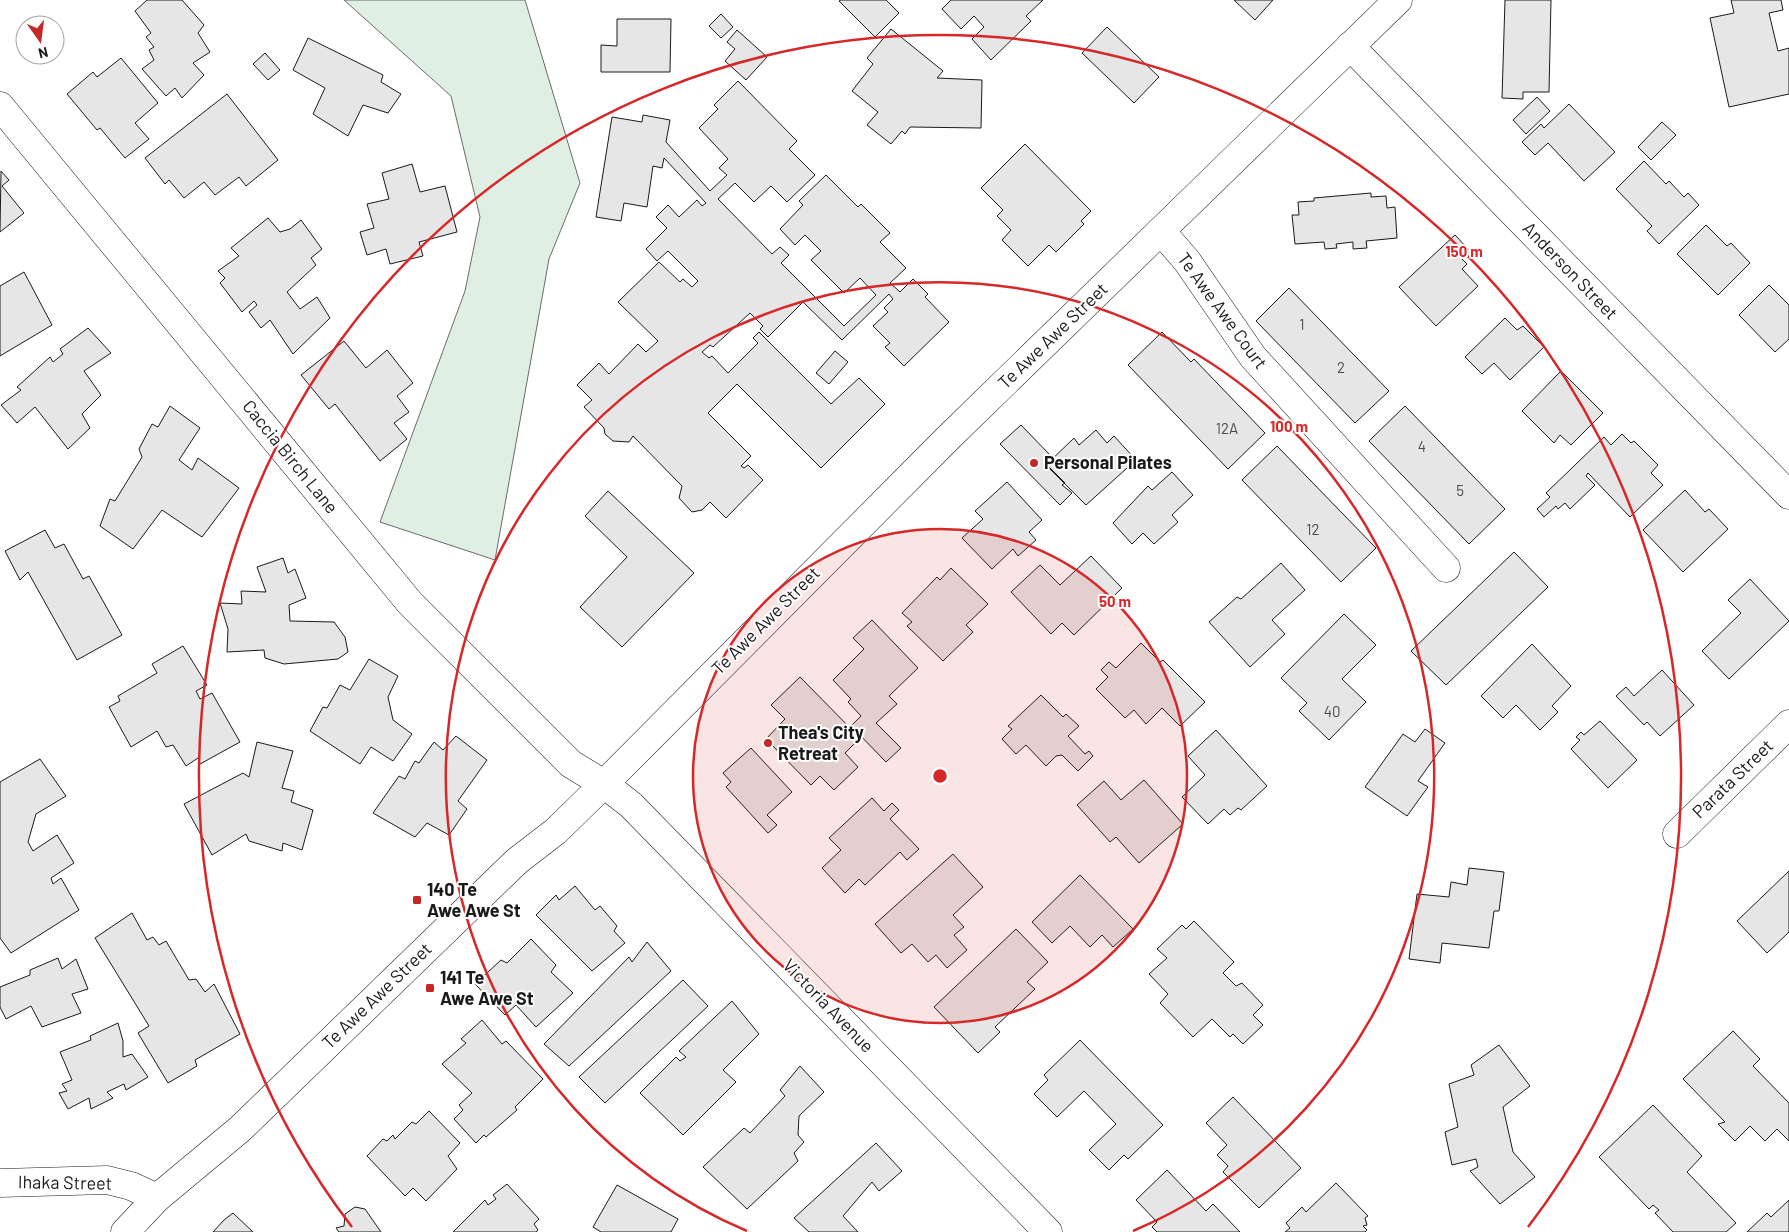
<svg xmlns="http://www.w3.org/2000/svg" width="1789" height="1232" font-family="Barlow,sans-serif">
  <rect width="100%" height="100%" fill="#fff"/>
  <path fill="#e0efe3" stroke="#6a6a6a" d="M344,0H525L580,183L549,259L495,560L380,522L465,291L480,217L451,96Z"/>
  <path fill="#e6e6e6" stroke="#1a1a1a" d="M147,0H182L204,25L198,33L210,52L193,63L204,75L182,98L175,88L166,96L142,69L154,60L149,50L154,47L146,37L151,33L135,11Z
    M841,0H886L899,13L875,37L839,1Z
    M951,0H1043L1026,16L1031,21L991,60L972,39L984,27L974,16L961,29L942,9Z
    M1234,0H1273L1255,20Z
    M1505,0H1551L1549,92H1523V99L1502,98Z
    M1731,0H1781L1783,10L1769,13L1778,51L1789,48V94L1729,107L1710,18L1734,13Z
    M721,14L733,27L721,38L709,26Z
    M617,19H671L670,72H601V45L617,46Z
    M1107,27L1159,77L1134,103L1082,53Z
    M891,29L943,71L937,78L982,80L981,128L910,127L905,134L902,131L891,144L867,125L878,112L852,91L873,64L867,58Z
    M737,30L767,57L746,80L725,61L735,49L727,42Z
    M308,38L383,75L381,82L401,94L388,113L363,105L348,136L313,114L325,88L293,70Z
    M265,53L280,70L268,80L253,64Z
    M121,58L158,103L135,123L149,139L125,158L100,128L97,130L67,94L93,72L97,77Z
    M738,81L797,141L789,149L815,175L787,202L771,186L754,202L735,183L718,199L772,254L780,247L789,255L781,263L844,326L876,295L860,278L844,293L811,260L821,251L805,235L795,245L780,229L803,205L799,201L826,175L858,207L861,204L890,233L880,242L906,268L890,283L900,292L913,279L928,294L925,297L949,322L904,366L885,347L890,343L873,326L888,312L884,308L893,299L889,294L842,340L803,302L768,337L760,329L763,326L750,313L713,347L710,345L702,352L709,358L712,356L728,373L758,343L753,338L759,332L831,404L859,378L885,404L821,468L737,384L708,413L751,456L741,466L744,468L748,465L763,480L726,518L710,502L702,510L692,512L679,498L682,486L633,436L629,442L613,441L605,434L604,428L584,407L592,400L577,385L599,363L609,374L638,344L646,352L658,341L618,302L659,262L680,282L683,279L692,287L698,281L668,251L657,261L646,249L667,228L656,217L668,205L679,217L697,200L702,206L706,203L664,158L662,168L653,166L647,207L624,203L621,221L596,217L612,117L642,122L643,115L670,120L666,142L710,191L727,175L719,168L728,159L699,128L718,109L714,105Z
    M227,94L278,160L246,186L239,177L215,195L204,182L184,198L169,180L165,184L145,158Z
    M1537,97L1550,111L1526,134L1513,120Z
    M1569,104L1615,152L1584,181L1548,143L1535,155L1522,142L1541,124L1544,128Z
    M1662,122L1676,135L1651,160L1638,147Z
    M1025,144L1091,211L1081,221L1084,224L1056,252L1049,245L1028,266L1002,240L1011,230L997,216L1003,210L981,188Z
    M1644,161L1666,184L1669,181L1684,197L1688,193L1699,205L1659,244L1647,231L1652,226L1616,189Z
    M412,164L420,192L445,186L457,232L419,242L423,256L390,264L386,249L367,255L360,232L374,228L367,204L389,199L382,173Z
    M1,171L9,180L2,186L24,213L0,232Z
    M1371,193V197L1386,196L1387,208L1395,207L1397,238L1366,241L1367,248L1353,249V242L1336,244L1337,248L1325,249L1324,242L1295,244L1292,215H1299L1298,202L1314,201V198Z
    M268,218L280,232L290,229L301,220L322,249L311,258L316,265L287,292L300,309L317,297L330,318L293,354L270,320L261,328L249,312L257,305L254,301L242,312L220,283L225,278L218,271L239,256L231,248Z
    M1706,225L1727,246L1731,243L1750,263L1718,295L1677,254Z
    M1455,235L1470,251L1461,258L1467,264L1462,269L1478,286L1436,326L1399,287Z
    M24,272L52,325L0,356V286Z
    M1769,285L1789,305V339L1775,352L1739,315Z
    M1289,288L1389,391L1355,423L1256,321Z
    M1505,318L1517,330L1523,326L1544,347L1510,380L1494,363L1482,374L1465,357Z
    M88,328L111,353L84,371L101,395L82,414L90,428L68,449L35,407L17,423L1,405L21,390L17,387L50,357L53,362L63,354L60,349Z
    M1162,332L1191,362L1194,359L1265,433L1228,469L1128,365Z
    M344,341L366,368L387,350L413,383L397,396L409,412L394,423L407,439L380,461L335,404L329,409L301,375Z
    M835,351L848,362L829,384L816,373Z
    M1561,371L1603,413L1571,445L1560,435L1554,443L1522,411Z
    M170,406L200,428L179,460L192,470L198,458L239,488L202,537L162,510L133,549L100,526L110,499L115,501L142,457L139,449L152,424L158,427Z
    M1405,406L1505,509L1469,544L1369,441Z
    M1021,425L1051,456L1045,463L1065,483L1062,485L1072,493L1060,505L1000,444Z
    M1096,430L1107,443L1114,436L1136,460L1086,505L1046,465L1074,438L1079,445Z
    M1622,434L1631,443L1634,441L1658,465L1651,473L1663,485L1630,517L1588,473L1586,476L1595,485L1570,509L1565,503L1558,509L1556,506L1544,517L1537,509L1550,497L1546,493L1604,437L1611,445Z
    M1277,446L1376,548L1341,582L1242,480Z
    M1172,472L1193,495L1172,515L1178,522L1154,544L1143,533L1132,544L1113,523L1148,486L1152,490Z
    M1007,482L1042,520L1029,532L1036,540L1018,556L1013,549L992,569L962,538L983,519L975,511Z
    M1685,490L1705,512L1709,509L1728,529L1683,572L1643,530Z
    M608,491L694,573L622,647L580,607L627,557L585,516Z
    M45,530L55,548L64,544L83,579L89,576L122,635L77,660L28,572L20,580L5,551Z
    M1514,552L1548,587L1446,685L1411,651Z
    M1091,556L1122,588L1074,635L1062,623L1051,634L1011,592L1040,565L1060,585Z
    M283,558L288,573L295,569L306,598L289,605L290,621L334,622L345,637L348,652L338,659L284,664L265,658L264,650L227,652L228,629L220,603L242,604L241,591L266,592L257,567Z
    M1281,563L1305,590L1272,620L1285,634L1250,667L1209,622L1237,597L1241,599Z
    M951,568L988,604L966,625L973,632L943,661L907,626L912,622L902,613L937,577L940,580Z
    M1750,579L1789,621L1729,679L1702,651L1741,613L1728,600Z
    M1344,614L1376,645L1342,679L1366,702L1329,740L1299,711L1307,703L1281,678Z
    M872,620L918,668L889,696L897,704L876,723L901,748L886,762L851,726L861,716L848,702L851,699L833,680L864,649L853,638Z
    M1141,643L1160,662L1163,660L1205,702L1180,726L1162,708L1146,724L1134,710L1125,718L1096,689L1108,677L1101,670L1109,662L1116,668Z
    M1532,644L1571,686L1552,706L1558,712L1540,730L1516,705L1503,718L1481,696Z
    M183,646L207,685L196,691L200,699L212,693L240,742L200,764L198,758L186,766L173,745L166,747L157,731L131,747L109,707L120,701L118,696L157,673L152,664Z
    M369,659L398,676L388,697L393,720L412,734L393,761L371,747L360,764L310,731L323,707L327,708L340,685L350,690Z
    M1662,670L1694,705L1660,736L1647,722L1644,725L1616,696L1626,687L1634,696Z
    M800,677L860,738L845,753L858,767L834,790L820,776L811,785L766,739L785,719L771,705Z
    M1041,695L1063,717L1066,714L1079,726L1068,736L1085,754L1089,751L1093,756L1078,771L1062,755L1056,756L1046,766L1026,745L1016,754L1002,739L1012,729L1008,726Z
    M1600,721L1637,760L1608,788L1571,749L1580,740L1576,737L1581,732L1584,735Z
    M1425,729L1445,743L1418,781L1428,787L1407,816L1365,787L1403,734L1415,742Z
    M1216,730L1267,786L1241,810L1238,808L1230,815L1224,809L1208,824L1182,797L1205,775L1188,756Z
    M456,736L487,760L458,801L467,809L449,835L427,823L415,837L373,813L399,776L405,779L415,761L419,763L434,742L443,750Z
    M257,742L293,751L282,788L294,791L291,802L313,810L302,850L283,843L282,851L249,841L246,834L212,855L184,804L243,773L249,777Z
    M751,748L792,792L767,815L777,825L768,833L726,787L731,782L723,773Z
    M40,759L66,796L36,814L28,842L33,851L57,835L74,863L51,878L53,884L61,878L79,910L11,953L0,938V782Z
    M1144,780L1183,824L1139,863L1116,837L1110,842L1077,805L1104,781L1121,800Z
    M872,798L884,811L892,803L899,810L890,819L919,849L907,860L900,852L865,885L859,879L845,893L822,868L841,850L829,838Z
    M953,854L983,887L953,915L964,927L954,935L967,950L947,968L936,955L928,962L912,944L901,953L875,924Z
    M1469,868L1504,872L1499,911H1494L1489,948L1442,943L1440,963L1409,959L1417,894L1449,897L1451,882L1467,885Z
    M1789,871V932L1767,953L1737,921Z
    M1080,875L1133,929L1113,947L1102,935L1090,947L1070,926L1052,943L1032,922Z
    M575,886L595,910L600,906L617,926L614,931L625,943L592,971L536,915L556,895L559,900Z
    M132,913L147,940L153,937L159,945L166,941L189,980L196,979L205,992L214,984L240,1034L195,1060L197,1066L168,1083L138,1033L149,1026L95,938Z
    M1194,921L1234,962L1223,973L1236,986L1242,983L1263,1005L1253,1015L1263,1025L1243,1044L1233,1034L1230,1037L1212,1019L1193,1037L1160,1003L1168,994L1149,974L1167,958L1157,949L1182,925L1186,929Z
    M1016,929L1048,962L1027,982L1035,989L995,1027L1000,1032L978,1053L934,1007Z
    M531,939L556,965L551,972L573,993L536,1027L516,1005L505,1015L475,984L501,960L507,963Z
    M647,942L671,971L569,1066L544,1044L629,957L632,962Z
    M58,958L62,969L76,959L88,989L72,994L81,1013L42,1027L31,1006L6,1019L0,1007V987L30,975V970Z
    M683,980L708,1006L605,1103L579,1077Z
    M732,1001L759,1034L723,1070L736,1082L683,1135L640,1093L676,1057L680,1061L686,1057L679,1051Z
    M482,1020L502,1044L506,1041L543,1079L515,1107L517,1110L486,1137L484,1135L476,1143L454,1119L463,1110L459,1105L472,1093L442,1064L466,1043L461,1039Z
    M118,1023L123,1041V1057L132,1054L148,1077L126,1090L124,1084L107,1092L113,1098L91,1109L89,1098L68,1109L59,1093L67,1091L62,1084L72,1080L60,1052L91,1040L90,1036Z
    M1733,1031L1760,1059L1753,1066L1789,1103V1141L1777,1129L1765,1141L1750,1126L1735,1141L1718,1124L1725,1122L1683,1079Z
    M1080,1040L1163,1125L1128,1159L1124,1155L1109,1170L1089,1150L1116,1124L1084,1091L1057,1117L1034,1094L1048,1080L1044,1075Z
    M1499,1045L1530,1086L1503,1107L1513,1152L1535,1177L1500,1204L1470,1171L1478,1167L1476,1159L1452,1165L1445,1132L1458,1127L1449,1084L1474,1075L1471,1065Z
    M800,1066L824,1092L799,1116L798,1135L804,1142L794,1153L798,1161L747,1209L703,1167L744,1128L750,1133L785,1096L780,1090Z
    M1233,1097L1301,1168L1259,1208L1223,1172L1228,1166L1217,1155L1227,1145L1206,1123Z
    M1653,1105L1702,1156L1687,1172L1736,1223L1726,1232H1673L1655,1213L1659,1210L1653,1205L1649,1209L1599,1157Z
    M429,1111L460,1143L448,1156L457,1169L426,1201L413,1188L405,1196L367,1156L383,1139L387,1141L393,1135L395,1139L412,1122L416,1124Z
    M876,1143L902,1171L879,1191L872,1182L843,1216L858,1232H809L794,1218Z
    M1167,1170L1206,1211L1213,1204L1240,1232H1157L1152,1227L1157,1222L1136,1200Z
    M1336,1183L1368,1216L1365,1218L1367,1225L1363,1226L1367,1230L1365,1232H1285L1290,1228L1286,1223L1302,1207L1306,1212Z
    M507,1184L539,1219L534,1224L538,1230L536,1232H453L485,1200L488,1205L496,1199L493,1195Z
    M617,1185L678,1219L671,1232H601L593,1227Z
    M1789,1200V1232H1747L1767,1213L1771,1217Z
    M355,1207L365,1209L381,1232H339L336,1228L344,1226L345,1214Z
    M233,1213L253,1232H213L224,1220Z"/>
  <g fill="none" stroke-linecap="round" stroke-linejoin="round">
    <g stroke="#1a1a1a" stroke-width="29">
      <path id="street" d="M1350,46L1789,495
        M0,106L410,603L571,764L604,784
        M1161,231L1187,261L1253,357L1446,568
        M1677,834L1789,724
        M0,1183L107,1180L131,1186L157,1198"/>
    </g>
    <g stroke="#1a1a1a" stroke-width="29">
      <path id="secondary" d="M604,784L631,805L1048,1232
        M125,1232L157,1198L240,1129L517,861L556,831L604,784L947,439L1398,0"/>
    </g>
    <use href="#street" stroke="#fff" stroke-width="28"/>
    <use href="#secondary" stroke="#fff" stroke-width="28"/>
  </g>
  <circle cx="940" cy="776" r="247" fill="#d62828" fill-opacity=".12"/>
  <g fill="none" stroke="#d62828" stroke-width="2.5">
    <circle cx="940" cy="776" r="247"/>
    <path d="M747 1231A494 494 0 1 1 1133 1231"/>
    <path d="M352 1227A741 741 0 1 1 1528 1227"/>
  </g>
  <g fill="#c62828" stroke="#fff" stroke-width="2">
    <circle cx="1034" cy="463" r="5"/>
    <circle cx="768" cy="743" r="5"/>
    <rect x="412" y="895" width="10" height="10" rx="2.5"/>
    <rect x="425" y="983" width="10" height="10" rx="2.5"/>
  </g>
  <g text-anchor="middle" stroke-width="4" stroke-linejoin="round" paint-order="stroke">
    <g font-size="15" fill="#4d4d4d">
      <text x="1302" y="330">1</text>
      <text x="1341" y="373">2</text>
      <text x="1227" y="434">12A</text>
      <text x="1422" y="452">4</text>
      <text x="1460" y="496">5</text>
      <text x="1313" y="535">12</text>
      <text x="1332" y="717">40</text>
    </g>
    <g font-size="18" fill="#1a1a1a" stroke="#fff">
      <text transform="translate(1570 271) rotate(46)" y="6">Anderson Street</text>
      <text transform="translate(1222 311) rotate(54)" y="6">Te Awe Awe Court</text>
      <text transform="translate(1053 336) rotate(-44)" y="6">Te Awe Awe Street</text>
      <text transform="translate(290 457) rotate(51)" y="6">Caccia Birch Lane</text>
      <text transform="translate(766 621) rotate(-45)" y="6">Te Awe Awe Street</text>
      <text transform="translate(1733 779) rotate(-44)" y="6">Parata Street</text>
      <text transform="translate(377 996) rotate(-44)" y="6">Te Awe Awe Street</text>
      <text transform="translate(828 1006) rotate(46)" y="6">Victoria Avenue</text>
      <text transform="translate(65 1183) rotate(1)" y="6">Ihaka Street</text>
    </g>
    <g font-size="18" font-weight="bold" fill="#1a1a1a" stroke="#fff" text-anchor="start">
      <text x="1044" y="469">Personal Pilates</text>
      <text x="778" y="739">Thea's City<tspan x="778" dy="21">Retreat</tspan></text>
      <text x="427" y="896">140 Te<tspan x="427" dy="21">Awe Awe St</tspan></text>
      <text x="440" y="984">141 Te<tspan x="440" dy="21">Awe Awe St</tspan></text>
    </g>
  </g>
  <circle cx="940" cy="776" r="8" fill="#d62828" stroke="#fff" stroke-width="2.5"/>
  <g font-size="15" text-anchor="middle" font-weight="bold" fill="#d62828" stroke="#fff" stroke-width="4" stroke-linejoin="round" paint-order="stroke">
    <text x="1464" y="257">150 m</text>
    <text x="1289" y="432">100 m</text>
    <text x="1115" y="607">50 m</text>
  </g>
  <g transform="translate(40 40) rotate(166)"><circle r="24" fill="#ffffff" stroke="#a3a3a3"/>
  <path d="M0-4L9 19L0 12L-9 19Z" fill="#c62828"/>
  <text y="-8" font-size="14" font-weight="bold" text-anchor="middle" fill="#1a1a1a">N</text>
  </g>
</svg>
